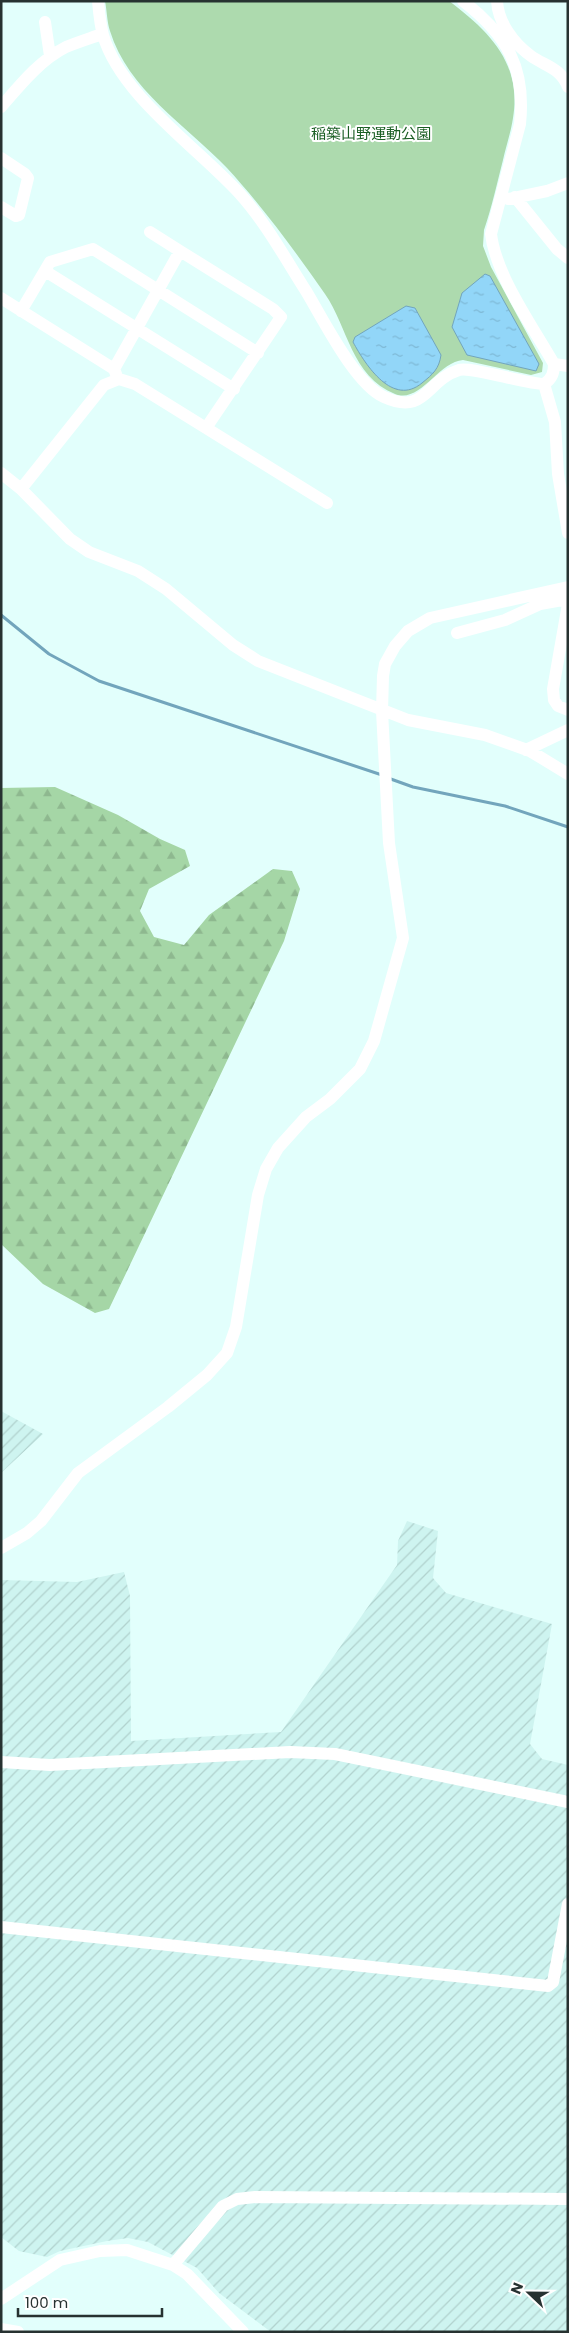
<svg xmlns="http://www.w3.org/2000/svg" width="569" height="2333" font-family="Poppins,'Noto Sans JP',sans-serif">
  <defs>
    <pattern id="industrial-furrows" width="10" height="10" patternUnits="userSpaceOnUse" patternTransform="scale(1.25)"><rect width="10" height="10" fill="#cef4f0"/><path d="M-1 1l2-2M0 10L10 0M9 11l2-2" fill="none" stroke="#b1d2ce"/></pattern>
    <pattern id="forest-firs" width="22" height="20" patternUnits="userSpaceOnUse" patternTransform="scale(1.25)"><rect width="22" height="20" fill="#a5d6a6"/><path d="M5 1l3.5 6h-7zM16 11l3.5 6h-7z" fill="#8eb88f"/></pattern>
    <pattern id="water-ripples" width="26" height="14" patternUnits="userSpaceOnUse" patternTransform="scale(1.25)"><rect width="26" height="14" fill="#92d6f8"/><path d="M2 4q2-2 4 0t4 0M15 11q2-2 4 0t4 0" fill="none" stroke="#7eb8d5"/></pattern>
  </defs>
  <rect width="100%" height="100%" fill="#e2fffc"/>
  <path fill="url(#industrial-furrows)" d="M1,1411L43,1434L1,1473Z
    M407,1521L438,1531L433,1578L446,1593L552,1624L530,1744L542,1759L568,1765V2332H271L219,2293L197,2268L148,2242L128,2238L107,2241L60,2251L47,2257L19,2251L1,2237V1580L77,1582L124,1572L130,1596L131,1741L281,1732L397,1565L398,1541Z"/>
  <path fill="url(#forest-firs)" d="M55,787L118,815L160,839L185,850L190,866L149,889L140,911L154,937L184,945L209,915L273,869L292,871L300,889L284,941L109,1309L95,1313L43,1284L1,1244V788Z"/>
  <path fill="#addaae" d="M105,1H449C489,31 522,63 513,118C511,132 506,146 503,160C497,183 492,207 484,230L483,246L491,267L543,363L542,372L531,375L463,360C438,362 420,404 395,394C351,376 348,327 325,294C295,251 262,206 227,168C186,125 128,90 110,31C107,22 107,11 105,1Z"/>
  <path fill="url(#water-ripples)" stroke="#72a5bc" d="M485,274L490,276L539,364L536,371L467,355L452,327L462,293Z
    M406,306L415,308L441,355C439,369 433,374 422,383C393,407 366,366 353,342L355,337Z"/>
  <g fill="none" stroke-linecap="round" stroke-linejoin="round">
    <path stroke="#72a5bc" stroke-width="3" d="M1,615L49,654L99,681L382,775
      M388,778L413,787L505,806L568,827"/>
    <path stroke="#fff" stroke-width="12" d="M98,1C99,12 100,24 103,35C121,96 197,147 240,194C266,223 285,258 306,291C323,319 355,384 384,397C426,416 426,380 459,370C470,366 525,384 544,384C552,379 554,373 554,364C533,327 496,276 491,234L520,124C526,68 507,35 463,1
      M497,1C498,22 513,43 531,56C545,66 561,68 568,87
      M45,22L50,56
      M1,107C20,85 40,60 66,47C78,42 91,38 102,34
      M1,158L25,174L28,178L19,215L16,216L1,207
      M515,197L557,249L568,258
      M508,199L547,191L568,183
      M150,232L180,251
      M45,271L234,389
      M1,298L114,369L116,374
      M21,311L50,262L93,249L258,353
      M554,364L568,366
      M114,369L180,251L273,309L281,317L206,428
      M544,384L555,422L558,474L568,533
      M1,473L21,489L70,539L89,552L138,571L166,589L233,645L258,661L408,720L485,735L530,751L568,774
      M21,489L104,385L119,379L135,384L327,503
      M568,604L553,689L554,700L558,706L568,710
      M457,633L505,620L540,604L568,599
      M526,750L568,730
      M1,1548L27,1533L41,1521L78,1473L168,1407L207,1375L227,1353L236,1327L258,1195L266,1169L278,1148L306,1117L330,1099L360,1069L374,1041L403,938L389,843L382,711L383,676L385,664L395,646L408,631L430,618L568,587
      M1,1762L50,1765L290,1752L335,1754L568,1802
      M1,1927L548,1986L553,1982L568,1904
      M173,2265L223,2206L237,2199L255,2197L568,2199
      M1,2299L60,2260L100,2251L127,2250L173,2265L187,2274L243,2332
      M1,2329L18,2332"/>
  </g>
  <g text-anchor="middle" stroke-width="4" stroke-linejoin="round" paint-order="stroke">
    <g font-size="15" fill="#1b5f24" stroke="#fff">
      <text x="371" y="139">稲築山野運動公園</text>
    </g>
  </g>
  <rect width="569" height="2333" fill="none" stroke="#273231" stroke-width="5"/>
  <g transform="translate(529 2293) rotate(292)" stroke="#ffffff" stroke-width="4" paint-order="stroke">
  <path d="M0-4L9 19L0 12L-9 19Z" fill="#273231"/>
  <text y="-8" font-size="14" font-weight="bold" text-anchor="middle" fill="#273231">N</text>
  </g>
  <path d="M18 2308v8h144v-8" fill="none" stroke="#273231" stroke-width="2.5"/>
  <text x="25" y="2308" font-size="15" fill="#273231" stroke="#ffffff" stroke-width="4" paint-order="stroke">100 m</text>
</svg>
